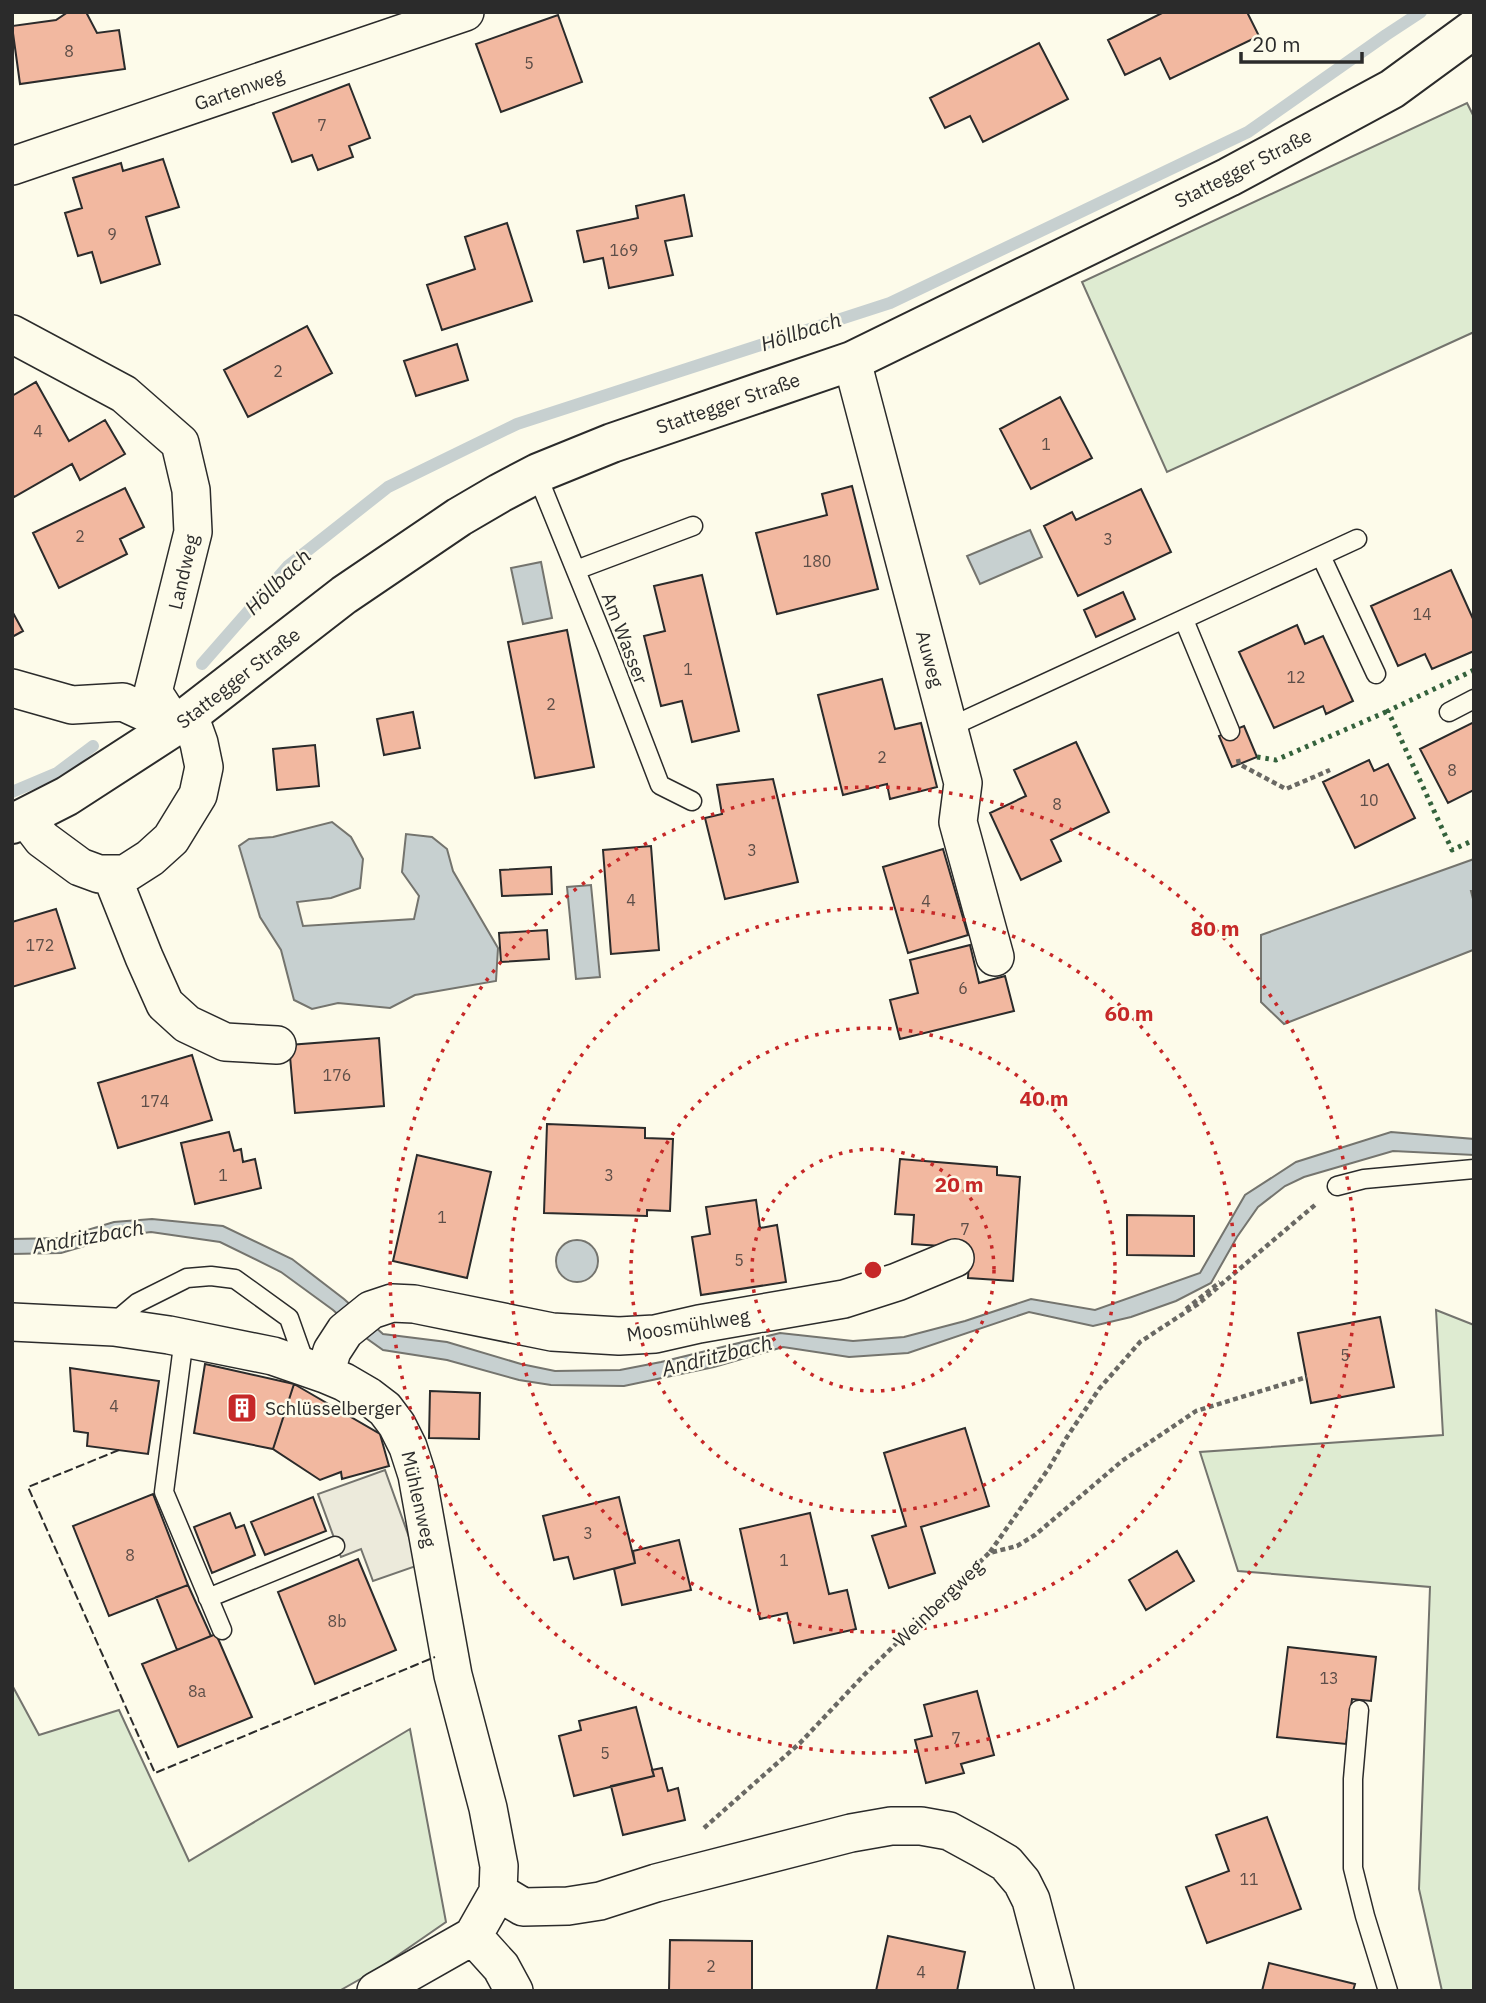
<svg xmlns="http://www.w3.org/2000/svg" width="1486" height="2003" font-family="'IBM Plex Sans',sans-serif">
  <rect width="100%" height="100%" fill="#fdfbea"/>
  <path fill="#deebd1" stroke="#74746e" stroke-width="2" d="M1467,103L1474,117V332L1167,472L1082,282Z
    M1436,1310L1474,1325V1991H1442L1419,1889L1430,1587L1238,1571L1200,1452L1443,1435Z
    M12,1685L39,1735L119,1710L189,1861L410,1729L446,1922L378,1969L339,1991H12Z"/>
  <path fill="#eceadb" stroke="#74746e" stroke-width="2" d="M385,1470L419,1565L373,1581L361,1549L341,1557L318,1494Z"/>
  <path fill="#c7d0d0" stroke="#74746e" stroke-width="2" d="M1030,530L1042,557L980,584L967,556Z
    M541,562L552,618L523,624L511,568Z
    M332,822L351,837L363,859L360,888L331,898L297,902L303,926L414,919L419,896L402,872L406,834L432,837L447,849L453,871L498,948L496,981L415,995L390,1008L338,1003L312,1009L294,1000L281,950L260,917L239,846L249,839L273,837Z
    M1474,859V891H1471L1474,903L1473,950L1284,1024L1261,1002V935Z
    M591,885L600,977L576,979L567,887Z
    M1391,1132L1474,1139V1155L1393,1151L1304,1177L1285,1186L1258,1207L1237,1237L1211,1283L1176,1301L1131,1317L1093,1326L1029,1312L908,1353L849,1357L783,1347L714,1367L624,1386L551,1385L519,1380L447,1360L383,1350L359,1333L333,1310L281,1272L220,1242L151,1232L118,1236L61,1253L12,1254V1239L61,1238L114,1222L152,1219L223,1226L292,1259L344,1299L383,1334L447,1342L521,1364L555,1371L620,1370L661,1362L780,1333L853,1341L904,1337L965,1321L1031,1299L1095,1310L1200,1273L1245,1195L1296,1162Z
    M556 1261a21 21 0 1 1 42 0a21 21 0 1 1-42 0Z"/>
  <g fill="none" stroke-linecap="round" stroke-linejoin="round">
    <path stroke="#c7d0d0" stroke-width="12" d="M202,664L288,566L388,487L517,424L890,303L1248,132L1386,35L1421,12
      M12,792L57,773L93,746"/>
  </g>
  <path fill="#f2b8a0" stroke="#2b2b2b" stroke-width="2" d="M68,12H86L97,33L119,30L125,69L20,84L12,26L56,20Z
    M1164,12H1247L1259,36L1170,79L1160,58L1125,75L1108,40Z
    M558,15L582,82L501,112L476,44Z
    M1039,43L1068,99L983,142L970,116L945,128L930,98Z
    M349,84L370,138L349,146L353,157L318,170L312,155L292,162L273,113Z
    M163,159L179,207L146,217L160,264L101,283L92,252L78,256L65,213L82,208L73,178L121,163L123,171Z
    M684,195L692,236L665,241L673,275L609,288L603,258L584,262L577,231L638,218L636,206Z
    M507,223L532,301L442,330L427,285L475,269L465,237Z
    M307,326L332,373L248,417L224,370Z
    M457,344L468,380L416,396L404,361Z
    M36,382L69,441L105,420L125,454L80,480L72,464L14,497L12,493V396Z
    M1060,397L1092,458L1031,489L1000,429Z
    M852,486L878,589L777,614L756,533L827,515L822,494Z
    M125,488L144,527L120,539L127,554L59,588L33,533Z
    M1141,489L1171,552L1078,596L1044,526L1072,512L1076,520Z
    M1451,570L1474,621V651L1432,669L1425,654L1398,666L1371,606Z
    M702,575L739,731L692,742L682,701L661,706L644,636L665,631L654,586Z
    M1123,592L1135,619L1096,637L1084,610Z
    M12,611L23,631L12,637Z
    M1297,625L1305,644L1323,636L1353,701L1326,714L1323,706L1274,728L1239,652Z
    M567,630L594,767L535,778L508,642Z
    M882,679L895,729L921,723L937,787L890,799L887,784L843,795L818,695Z
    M413,712L420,748L384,755L377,719Z
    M1474,722V790L1448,803L1420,749Z
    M1244,726L1257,757L1232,767L1219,736Z
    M1076,742L1109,812L1051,840L1061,861L1021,880L990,813L1026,796L1014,770Z
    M315,745L319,786L277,790L273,749Z
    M1369,760L1374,771L1388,764L1415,818L1355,848L1323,782Z
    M773,779L798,882L725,899L705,818L722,814L717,785Z
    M651,846L659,950L611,954L603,850Z
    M943,849L968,935L908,953L883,867Z
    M551,867L552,894L502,896L500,870Z
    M56,909L75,968L12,987V922Z
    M547,930L549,959L501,962L499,933Z
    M970,945L979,983L1005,976L1014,1011L900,1039L890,1000L918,993L910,960Z
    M379,1038L384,1106L295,1113L289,1045Z
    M192,1055L212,1120L118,1148L98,1083Z
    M547,1124L645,1128V1138L673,1139L670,1211L647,1210V1216L544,1213Z
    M229,1132L234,1151L241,1149L243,1162L255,1159L261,1188L195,1204L181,1143Z
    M417,1155L491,1172L467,1278L393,1261Z
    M900,1159L997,1167V1175L1020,1177L1013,1281L968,1278L970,1248L912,1244L914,1215L895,1214Z
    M756,1200L760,1228L777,1225L786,1282L701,1295L692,1237L710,1234L706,1207Z
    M1127,1215L1194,1216V1256L1127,1255Z
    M1380,1317L1394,1387L1311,1403L1298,1333Z
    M205,1364L294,1384L273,1449L194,1433Z
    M70,1368L159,1381L148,1454L87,1446L88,1433L74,1431Z
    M294,1384L380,1434L389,1466L342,1479L341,1472L320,1480L273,1449Z
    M430,1391L480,1393L479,1439L429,1438Z
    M965,1428L989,1506L921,1527L935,1573L889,1588L872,1536L906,1526L884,1453Z
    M153,1494L188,1585L109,1616L73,1526Z
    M313,1497L326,1531L265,1555L251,1522Z
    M619,1497L635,1563L574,1579L568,1557L554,1560L543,1516Z
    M230,1513L236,1528L244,1525L255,1555L212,1573L194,1527Z
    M810,1513L829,1594L847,1590L856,1629L794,1643L787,1613L760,1619L740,1529Z
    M679,1540L691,1590L622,1605L614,1569L635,1563L633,1551Z
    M1177,1551L1194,1581L1146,1610L1129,1580Z
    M358,1559L396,1650L315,1684L278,1592Z
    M188,1585L211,1636L177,1650L156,1597Z
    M216,1634L252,1717L178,1747L142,1664Z
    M1288,1647L1376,1657L1371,1701L1352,1699L1346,1744L1277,1737Z
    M977,1691L994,1755L961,1764L964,1773L926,1783L915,1740L932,1736L924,1705Z
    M636,1707L654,1776L574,1796L559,1736L581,1730L579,1721Z
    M662,1768L668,1791L678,1788L685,1820L623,1835L611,1786L654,1776L652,1770Z
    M1267,1817L1301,1909L1207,1943L1186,1887L1229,1871L1216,1835Z
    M888,1936L965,1952L957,1991H876Z
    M670,1940L752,1941V1991H669Z
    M1269,1963L1355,1984L1353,1991H1262Z"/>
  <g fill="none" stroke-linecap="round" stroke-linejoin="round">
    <g stroke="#2b2b2b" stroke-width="21">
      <path id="lane" d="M538,473L544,492L607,647L660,785L692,801
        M1321,556L1376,674
        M576,570L693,526
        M1184,620L1230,731
        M1449,712L1474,699
        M948,728L1357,539
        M1337,1186L1364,1179L1474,1169
        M111,1325L137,1303L187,1278L211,1276L235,1279L289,1318L306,1366
        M184,1338L164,1492L222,1630
        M208,1598L335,1546
        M1359,1710L1353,1779V1868L1365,1916L1388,1991"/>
    </g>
    <g stroke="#2b2b2b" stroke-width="40">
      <path id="street" d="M12,166L465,12
        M12,334L124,394L180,443L191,490L193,532L153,692L175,726
        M852,361L963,783L958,822L995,957
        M12,688L72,705L123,702L175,726
        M26,818L42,839L80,867L99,874H125L150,858L171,839L198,795L204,767L199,743L189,715
        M111,874L144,957L165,1004L187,1024L225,1042L277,1045
        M12,1322L114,1327L169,1335L273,1356L325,1374L344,1382L368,1396L385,1409L397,1425L408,1447L417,1475L453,1675L488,1808L499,1866L498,1892L473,1936
        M325,1374L332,1351L345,1331L371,1310L392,1303L414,1304L552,1332L619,1336L655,1334L699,1324L844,1299L897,1282L955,1258
        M498,1892L523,1907L568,1906L600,1901L656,1883L851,1833L891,1826H921L949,1831L982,1849L1006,1863L1022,1882L1031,1900L1055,1991
        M473,1936L501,1967L514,1991
        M376,1991L473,1936"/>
    </g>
    <g stroke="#2b2b2b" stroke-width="42">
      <path id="secondary" d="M12,824L67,796L175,726L344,595L459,517L500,493L538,473L612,443L852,361L1229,177L1392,89L1474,29"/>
    </g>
    <path stroke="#6a6964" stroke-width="4.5" stroke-dasharray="5 3.5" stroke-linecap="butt" d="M1238,759L1239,764L1286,789L1330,770
      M1186,1309L1220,1282
      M990,1552L1049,1468L1067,1437L1099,1389L1140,1342L1198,1304L1315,1205
      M704,1828L800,1743L864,1675L989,1553L1017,1546L1035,1535L1122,1461L1196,1411L1307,1377"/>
    <use href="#lane" stroke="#fdfbea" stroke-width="18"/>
    <use href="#street" stroke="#fdfbea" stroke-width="37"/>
    <use href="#secondary" stroke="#fdfbea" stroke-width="38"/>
    <path stroke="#34623c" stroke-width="5" stroke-dasharray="3.5 5" stroke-linecap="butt" d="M1474,670L1388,711L1452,850L1474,840
      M1257,757L1276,760L1388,711"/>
    <path stroke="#2b2b2b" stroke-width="2" stroke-dasharray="9 3.5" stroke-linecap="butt" d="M119,1450L28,1487L155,1773L435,1657"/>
  </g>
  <g fill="none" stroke="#c62828" stroke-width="3.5" stroke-dasharray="3.5 7">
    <circle cx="873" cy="1270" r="121"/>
    <circle cx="873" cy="1270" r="242"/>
    <circle cx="873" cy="1270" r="362"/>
    <circle cx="873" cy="1270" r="483"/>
  </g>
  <defs>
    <g id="building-square" transform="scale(1.575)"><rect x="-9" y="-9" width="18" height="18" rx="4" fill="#c62828" stroke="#fdfbea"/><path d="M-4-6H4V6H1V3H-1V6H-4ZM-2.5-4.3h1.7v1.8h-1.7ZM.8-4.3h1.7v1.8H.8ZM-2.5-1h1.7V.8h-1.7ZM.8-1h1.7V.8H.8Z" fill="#fff"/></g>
  </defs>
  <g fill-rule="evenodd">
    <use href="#building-square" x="242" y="1408"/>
  </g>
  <g text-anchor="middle" stroke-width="5" stroke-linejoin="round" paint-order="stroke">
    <g font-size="16" fill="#5d4e48">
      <text x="69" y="57">8</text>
      <text x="529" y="69">5</text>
      <text x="322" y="131">7</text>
      <text x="112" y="240">9</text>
      <text x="624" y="256">169</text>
      <text x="278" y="377">2</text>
      <text x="38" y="437">4</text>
      <text x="1046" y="450">1</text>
      <text x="80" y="542">2</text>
      <text x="1108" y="545">3</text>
      <text x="817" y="567">180</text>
      <text x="1422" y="620">14</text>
      <text x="688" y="675">1</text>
      <text x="1296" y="683">12</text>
      <text x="551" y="710">2</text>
      <text x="882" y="763">2</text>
      <text x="1452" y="776">8</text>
      <text x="1369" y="806">10</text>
      <text x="1057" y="810">8</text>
      <text x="752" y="856">3</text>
      <text x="631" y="906">4</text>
      <text x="926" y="907">4</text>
      <text x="40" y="951">172</text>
      <text x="963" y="994">6</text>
      <text x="337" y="1081">176</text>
      <text x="155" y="1107">174</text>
      <text x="223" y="1181">1</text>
      <text x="609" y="1181">3</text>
      <text x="442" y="1223">1</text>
      <text x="965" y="1235">7</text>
      <text x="739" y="1266">5</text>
      <text x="1345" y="1361">5</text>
      <text x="114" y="1412">4</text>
      <text x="588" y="1539">3</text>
      <text x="130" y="1561">8</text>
      <text x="784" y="1566">1</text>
      <text x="337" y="1627">8b</text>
      <text x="1329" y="1684">13</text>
      <text x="197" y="1697">8a</text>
      <text x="956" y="1744">7</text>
      <text x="605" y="1759">5</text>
      <text x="1249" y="1885">11</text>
      <text x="711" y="1972">2</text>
      <text x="921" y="1978">4</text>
    </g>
    <g font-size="19" fill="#2b2b2b" stroke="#fdfbea">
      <text transform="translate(239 89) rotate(-19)" y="7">Gartenweg</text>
      <text transform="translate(1243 168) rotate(-27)" y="7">Stattegger Straße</text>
      <text transform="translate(728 403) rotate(-19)" y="7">Stattegger Straße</text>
      <text transform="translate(183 572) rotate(-77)" y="7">Landweg</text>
      <text transform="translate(625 638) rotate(69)" y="7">Am Wasser</text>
      <text transform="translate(930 659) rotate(75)" y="7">Auweg</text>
      <text transform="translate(238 678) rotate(-38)" y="7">Stattegger Straße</text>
      <text transform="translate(688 1325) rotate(-9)" y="7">Moosmühlweg</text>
      <text transform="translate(419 1499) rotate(77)" y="7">Mühlenweg</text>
      <text transform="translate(938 1603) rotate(-44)" y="7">Weinbergweg</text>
    </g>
    <g font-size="19" fill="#2b2b2b" stroke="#fdfbea" text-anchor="start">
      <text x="265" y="1415">Schlüsselberger</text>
    </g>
    <g font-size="21" font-style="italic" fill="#2b2b2b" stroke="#fdfbea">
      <text transform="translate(801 332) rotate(-18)" y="7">Höllbach</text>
      <text transform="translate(278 582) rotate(-45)" y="7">Höllbach</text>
      <text transform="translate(88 1237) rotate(-10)" y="7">Andritzbach</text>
      <text transform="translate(717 1356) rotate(-14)" y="7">Andritzbach</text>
    </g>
  </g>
  <circle cx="873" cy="1270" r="10" fill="#c62828" stroke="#fdfbea" stroke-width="3.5"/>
  <g font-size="21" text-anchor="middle" font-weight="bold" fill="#c62828" stroke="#fdfbea" stroke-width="5" stroke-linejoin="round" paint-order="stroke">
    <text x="1215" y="936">80 m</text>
    <text x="1129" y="1021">60 m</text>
    <text x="1044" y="1106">40 m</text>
    <text x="959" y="1192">20 m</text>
  </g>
  <rect width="1486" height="2003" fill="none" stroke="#2b2b2b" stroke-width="28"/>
  <path d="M1241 52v10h121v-10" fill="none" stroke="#2b2b2b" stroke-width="3.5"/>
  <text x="1252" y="52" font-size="21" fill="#2b2b2b" stroke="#fdfbea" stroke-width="5" paint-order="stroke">20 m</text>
</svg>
